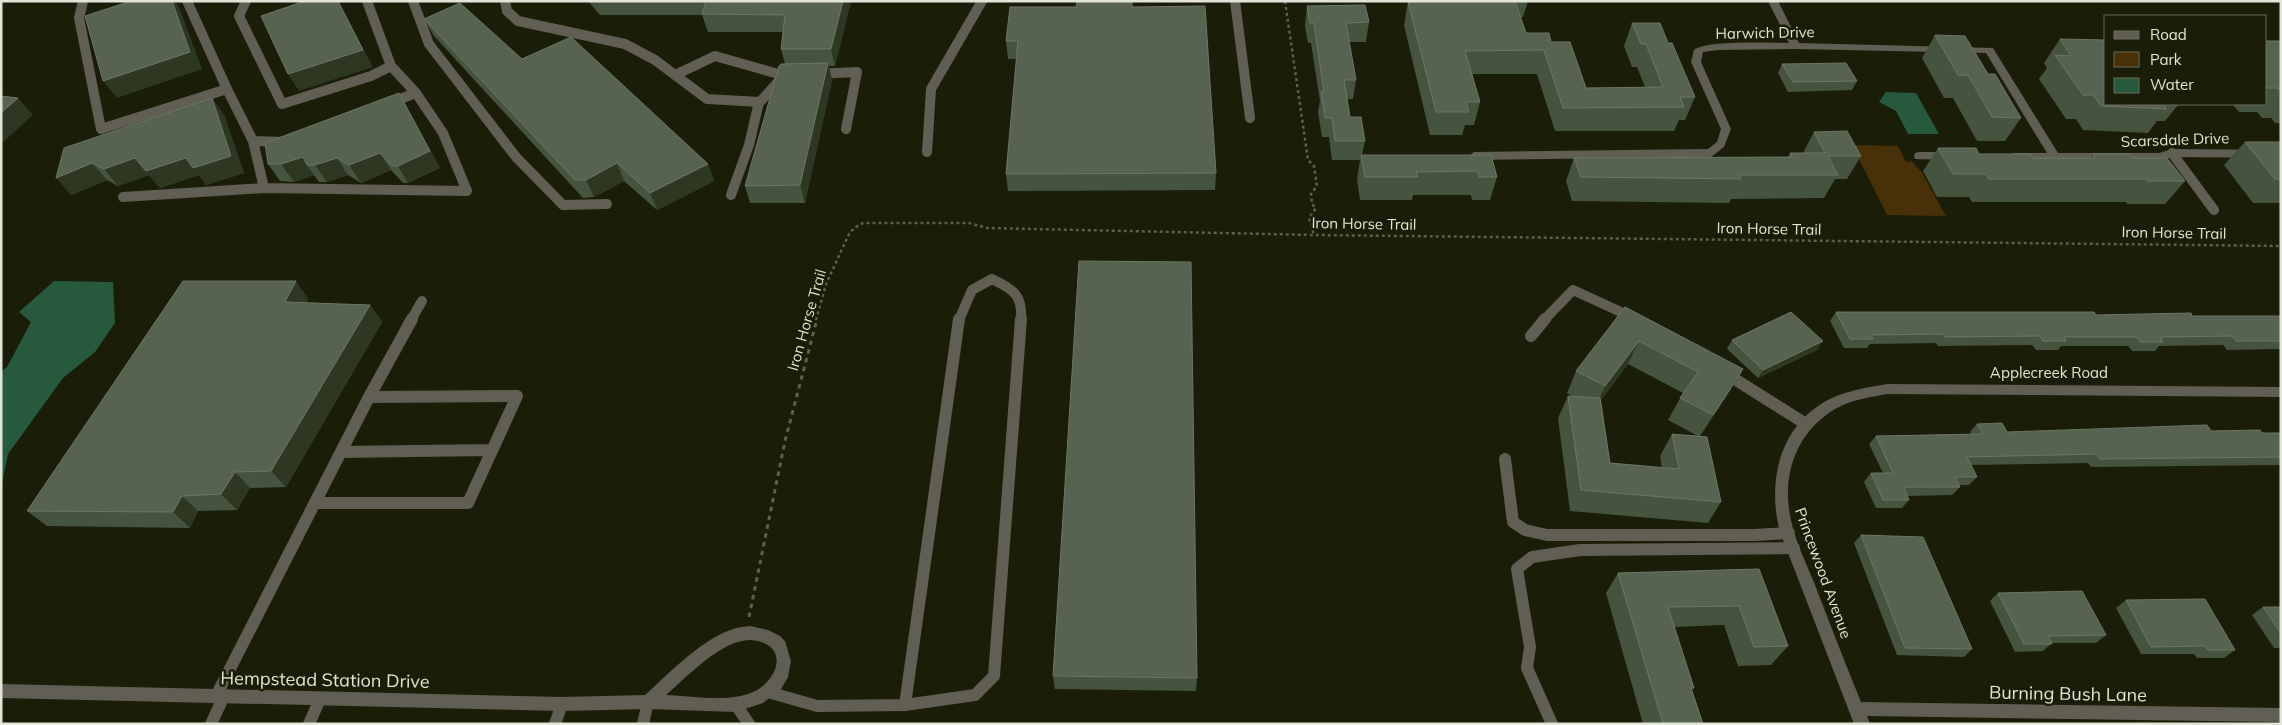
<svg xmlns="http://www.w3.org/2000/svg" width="2282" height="725" font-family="Mulish,sans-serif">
  <rect width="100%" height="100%" fill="#1a1d07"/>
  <path fill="#483108" d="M1852,145L1898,146L1906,162L1911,161L1921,171L1946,216L1887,215Z"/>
  <path fill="#275a3c" d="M1886,92L1916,93L1939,134H1908L1896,111L1879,102Z
    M54,281L113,282L115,323L95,352L63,378L8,454L1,488V372L7,367L31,322L19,312Z"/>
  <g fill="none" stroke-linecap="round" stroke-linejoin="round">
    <path stroke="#5e614e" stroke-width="2.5" stroke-dasharray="3 3" stroke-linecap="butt" d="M1285,1L1308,160L1314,166L1317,186L1311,194L1312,204L1316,208L1309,218L1314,235
      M816,320L826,284L849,234L854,228L863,223H969L987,228L1314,235L2281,246"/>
    <path stroke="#5e614e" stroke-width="3" stroke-dasharray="4.5 4.5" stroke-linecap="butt" d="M749,617L785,441L817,319"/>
    <path stroke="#615e53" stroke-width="10" d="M83,1L79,18L101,129L227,89L187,1
      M246,1L239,16L282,104L371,76L391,66L367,1
      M413,1L429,44L516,157L563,205L607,204
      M505,1L507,11L518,21L625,44L655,60L707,99L760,102L784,75
      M1235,1L1250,118
      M815,74L857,72L846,129
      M675,75L715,56L782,75
      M227,89L253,141L283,142
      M389,103L416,93L391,66
      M927,152L931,89L982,1
      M2172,153L2214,210
      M263,188L467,191L443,133L416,93
      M731,195L749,145L759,102
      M123,197L264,188L253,141
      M411,320L422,301
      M959,320L972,290L992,279C1013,289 1023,295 1021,320
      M1544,320L1573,290L1634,318"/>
    <path stroke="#615e53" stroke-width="12" d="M1531,336L1545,319
      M1725,373L1806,424
      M369,397L412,319
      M341,452L492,450
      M1505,459L1513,522L1525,530L1547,535H1754L1789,533
      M768,692L817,706L905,705
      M216,696L369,397L517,396L468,503H315
      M736,705L749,724
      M905,705L959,319
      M905,705L975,695L994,676L1021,319
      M211,724L224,696
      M309,724L320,699
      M555,724L562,704
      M643,724L648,702
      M1552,724L1527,668L1530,647L1517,569L1532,557L1580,550L1794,548"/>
    <path fill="#615e53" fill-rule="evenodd" d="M1768,1H1778L1799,43L1993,48L2058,153H2159L2172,149L2281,150V158L2172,157L2159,161L2017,160L2013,159L2012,156L2013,153H2047L1986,53L1796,49L1718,50L1703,52L1701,62L1731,129L1724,147L1711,157L1474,160L1469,156L1474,152L1708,149L1717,142L1721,129L1691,62L1694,50C1705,40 1772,43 1789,43Z
      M1919,152H1949L1954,156L1949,160L1915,159L1914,156L1915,153Z
      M1887,384L2281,387V397L1887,394C1872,397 1856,399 1843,405C1802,424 1783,466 1789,509C1792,535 1805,560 1815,585C1830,624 1845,663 1861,702L2281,708V722L1867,716L1870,724H1854L1780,532C1766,479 1781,421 1834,397C1851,390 1870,387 1887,384Z
      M750,626L768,630L780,636L785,641L791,661L788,677L781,689L763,703L736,712L648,709L562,711L1,698V684L562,697L645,695C672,671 712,627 750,626ZM750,640C792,643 779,684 748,694C723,702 692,696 666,695C687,677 721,640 750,640Z"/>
  </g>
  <path fill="#46533f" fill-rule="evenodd" d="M588,1H851L835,66H829L832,80L805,203H750L745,186L785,64L781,49L783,32H708L702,15H600Z
    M1440,1H1528L1523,17H1520L1526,33L1551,42L1586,88L1645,87L1637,67H1632L1624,46L1632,23L1668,43L1695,97L1685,120H1679L1674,131H1555L1537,74H1472L1480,102L1474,125H1465L1462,135H1430L1404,25L1408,2Z
    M1307,6L1369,22L1366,42H1349L1356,80L1353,99H1347L1350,117L1365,141L1362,155H1491L1497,177L1490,200H1472L1471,195H1413L1412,200H1360L1357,179L1360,160H1332L1329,137H1322L1318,112L1320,101L1311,43H1308L1305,26Z
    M1132,7L1216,173L1215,190L1008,191L1006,174L1017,59H1008L1006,41Z
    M424,19L522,59L708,164L714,181L657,210L624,181L594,197L583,198L434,36Z
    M1935,35L1988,74L2021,118L2005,141H1977L1953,98H1944L1922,58Z
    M2060,39L2106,104H2179L2165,121H2157L2148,133L2083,130L2076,119H2066L2039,79L2047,68L2044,63Z
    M2266,41H2281V123H2275L2271,118H2262L2257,112H2239L2232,104H2266Z
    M1782,64L1857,81L1852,90L1788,92L1778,73Z
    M399,93L440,168L408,183H403L391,170L361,183L348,175L327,182H319L314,175L294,182L280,181L268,164Z
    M224,115L244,173L206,185L199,175L160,188L149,175L118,186L107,180L71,195L64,148Z
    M1814,132L1861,156L1847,179H1835L1824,198L1731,199L1729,203L1572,201L1566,181L1574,158L1788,157L1790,153H1803Z
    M2245,142H2281V203H2253L2224,165Z
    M1938,148L1979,154L2033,158H2090L2093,154L2132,158L2185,181L2165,204H2127L2126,202H1972L1969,197H1937L1923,171Z
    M308,298L306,303L370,305L382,322L286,487L250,488L237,510L198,511L190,528L47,526L27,511Z
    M1625,307L1743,369L1730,391L1700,436L1721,502L1708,523L1570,511L1558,418L1568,396H1572L1567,393L1576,371ZM1628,364L1683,393L1668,420L1698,436L1672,434L1660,456L1662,468L1610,463L1601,400Z
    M1836,312L2192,316H2281V349L2227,350L2223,345L2159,346L2155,351H2132L2128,346H2061L2058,350H2036L2032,345L1938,346L1936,343L1870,344L1867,348H1844L1830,321Z
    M1732,340L1817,350L1758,378L1727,349Z
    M1977,424L2007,432L2211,431L2262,433H2281V465L2091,467L2088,463L1971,465L1977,477L1969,485H1959L1960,487L1952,495L1907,496L1909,500L1902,508H1876L1864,482L1871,473H1883L1869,444L1876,436L1971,434L1970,432Z
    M1861,535L1972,649L1964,657L1897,655L1854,543Z
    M1759,569L1788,646L1771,665L1738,666L1724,625L1674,627L1694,688L1692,690L1703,724H1643L1606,593L1618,573Z
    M1998,593L2106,635L2096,643H2052L2043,651L2015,652L1990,601Z
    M2126,600L2235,650L2224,658H2197L2194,654H2141L2116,608Z
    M2263,607H2281V648H2274L2252,615Z
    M1053,676L1197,678L1196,691L1055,689Z"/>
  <path fill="#2d3722" d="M172,1H175L179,7L202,69L117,98L103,81Z
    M338,1L373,67L299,91L288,74Z
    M843,1H851L835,66L831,49Z
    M828,63L832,80L805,203L800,185Z
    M399,93L440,168L408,183L398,166Z
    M18,98L33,115L1,144V113Z
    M212,98L224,115L244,173L206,185L199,175L160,188L146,171L186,158Z
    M380,153L391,170L361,183L349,165Z
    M303,157L307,165L314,175L294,182L281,164Z
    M135,158L149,175L118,186L104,169Z
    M337,158L348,175L327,182L315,165Z
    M92,163L107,180L71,195L56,178Z
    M617,163L624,181L594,197L586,180Z
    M708,164L714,181L657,210L650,193Z
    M296,281L308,298L298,319L285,302Z
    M370,305L382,322L286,487L271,471Z
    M1639,341L1628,364L1595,409L1605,386Z
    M1823,341L1817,350L1758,378L1763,370Z
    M1743,369L1730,391L1700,437L1713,415Z
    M235,472L250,488L237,510L221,494Z
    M182,496L198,511L190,528L173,512Z"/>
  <path fill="#576350" stroke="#6c7765" d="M131,1H172L190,52L103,81L85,16Z
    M305,1H338L363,50L288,74L261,16Z
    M706,1H843L831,49H781L785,15L702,14Z
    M1077,1H1132V7L1205,6L1216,173L1006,174L1018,41H1006L1010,7H1076Z
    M1440,1H1515L1526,33H1549L1551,42H1570L1586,88L1663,87L1646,44H1641L1632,23H1660L1668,43H1672L1695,97H1680L1684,107L1563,108L1544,50L1465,51L1480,102H1466L1469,112H1436L1408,2Z
    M460,3L522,59L571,37L708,164L650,193L617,163L586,180H575L424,19Z
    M1365,5L1369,22L1346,23L1356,80H1344L1350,117H1361L1365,141H1335L1332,118H1325L1321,92H1324L1314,23H1310L1307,6Z
    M1935,35L1965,36L1988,74H1995L2021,118L1992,117L1968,75H1958Z
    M2060,39L2106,40V104H2162L2167,109L2101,106L2093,95H2083L2055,55L2071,56Z
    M2266,41H2281V92L2277,88H2266Z
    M828,63L800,185L745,186L779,66L781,64Z
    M1846,63L1857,81L1793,82L1782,64Z
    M399,93L430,151L398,166H392L380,153L349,165L337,158L315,165H307L303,157L281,164H268L265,143Z
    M1,96L18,98L1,113Z
    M212,98L231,156L193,168L186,158L146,171L135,158L104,169L92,163L56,178L64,148Z
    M1847,131L1861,156H1828L1838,175H1739L1741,179L1581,177L1574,158L1792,157L1790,153H1825L1814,132Z
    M2245,142H2281V179H2275Z
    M1938,148H1976L1979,154H2030L2033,158H2095L2093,154H2129L2132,158H2167L2185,181H2147L2146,179H1989L1986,174H1953Z
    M1361,155H1491L1497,177H1479L1477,171L1416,172L1418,177H1365Z
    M1079,261L1191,262L1197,678L1053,676Z
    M183,281H296L285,302L370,305L271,471L235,472L221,494L182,496L173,512L27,511Z
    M1625,307L1743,369L1713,415L1680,398L1698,372L1639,341L1605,386L1576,371Z
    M1791,312L1823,341L1763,370L1732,340Z
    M1836,312H2094L2096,315L2191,313L2192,316H2281V341H2236L2232,336L2160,337L2163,342H2140L2136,337H2064L2066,341H2043L2040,336L1945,337L1943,334L1871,335L1873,339H1850Z
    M1568,396L1600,398L1610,463L1679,469L1672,434L1707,437L1721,502L1581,490Z
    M2002,423L2007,432L2207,425L2211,431L2260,430L2262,433H2281V457L2100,459L2097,454L1967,457L1977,477H1955L1960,487H1904L1909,500H1883L1871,473H1893L1876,436L1983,434L1977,424Z
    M1861,535L1923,537L1972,649L1905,648Z
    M1759,569L1788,646L1754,647L1739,606L1668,607L1694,688H1691L1703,724H1663L1618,573Z
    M2082,591L2106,635L2048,636L2052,644H2024L1998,593Z
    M2205,599L2235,650H2208L2205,646L2151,647L2126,600Z
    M2263,607H2281V633Z"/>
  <g text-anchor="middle" stroke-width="5" stroke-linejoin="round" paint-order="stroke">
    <g font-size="15" fill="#e2e5d7" stroke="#1a1d07">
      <text transform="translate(1765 33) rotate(-1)" y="5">Harwich Drive</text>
      <text transform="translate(2175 140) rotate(-2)" y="5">Scarsdale Drive</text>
      <text transform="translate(1364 224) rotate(1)" y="5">Iron Horse Trail</text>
      <text transform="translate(1769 229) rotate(1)" y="5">Iron Horse Trail</text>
      <text transform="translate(2174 233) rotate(1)" y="5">Iron Horse Trail</text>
      <text transform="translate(807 320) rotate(-74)" y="5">Iron Horse Trail</text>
      <text x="2049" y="378">Applecreek Road</text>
      <text transform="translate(1823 573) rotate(70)" y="5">Princewood Avenue</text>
    </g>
    <g font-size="18" fill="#e2e5d7" stroke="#1a1d07">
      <text transform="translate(325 680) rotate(1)" y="6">Hempstead Station Drive</text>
      <text transform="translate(2068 694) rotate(1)" y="6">Burning Bush Lane</text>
    </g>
  </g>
  <rect width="2282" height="725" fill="none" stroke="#e2e5d7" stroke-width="5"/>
  <rect x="2104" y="15" width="162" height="90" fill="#1a1d07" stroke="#6a6d5a"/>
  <rect x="2114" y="31" width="25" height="8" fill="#615e53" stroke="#6a6d5a"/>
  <text x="2150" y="40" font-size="15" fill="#e2e5d7">Road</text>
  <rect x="2114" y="52" width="25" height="15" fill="#483108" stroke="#6a6d5a"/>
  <text x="2150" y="65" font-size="15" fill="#e2e5d7">Park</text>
  <rect x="2114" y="78" width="25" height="15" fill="#275a3c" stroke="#6a6d5a"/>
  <text x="2150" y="90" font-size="15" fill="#e2e5d7">Water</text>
</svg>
